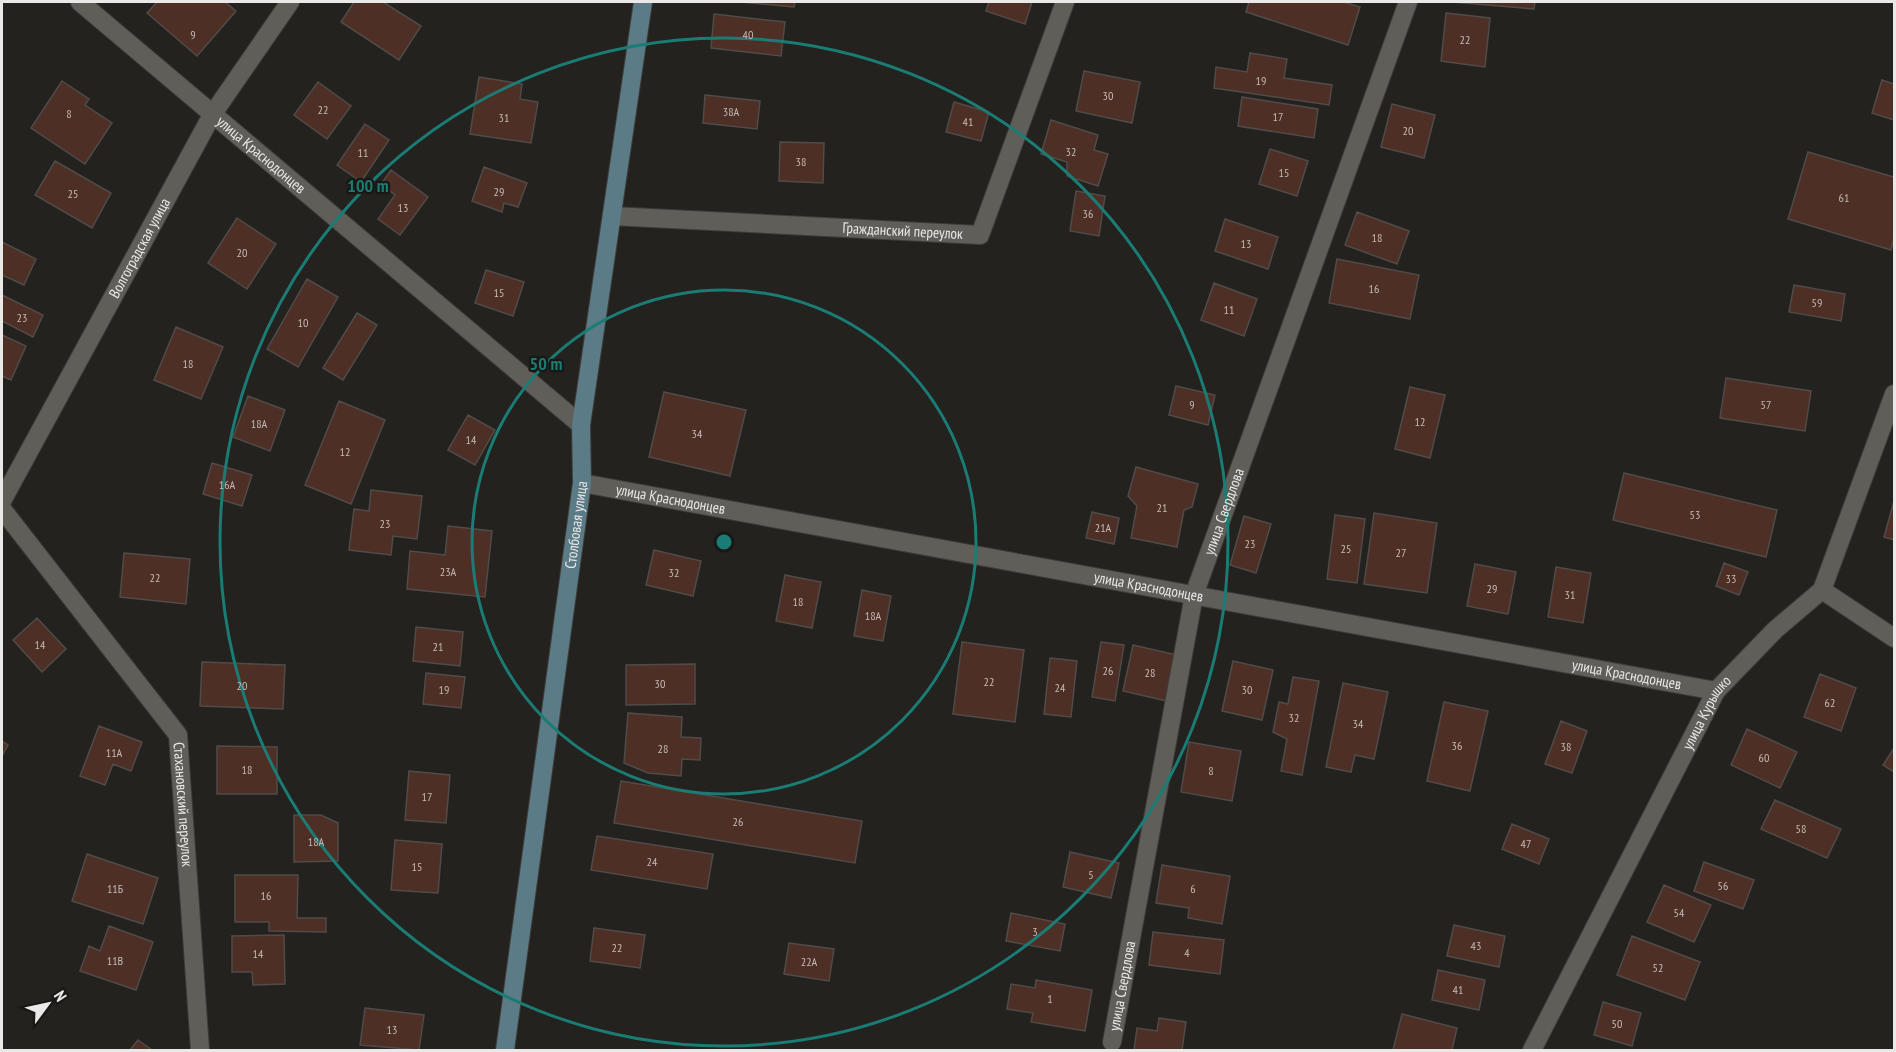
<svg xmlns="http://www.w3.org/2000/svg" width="1896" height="1052" font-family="'PT Sans Narrow',sans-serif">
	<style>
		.building { fill: #4e2f25; stroke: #504b49; stroke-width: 1.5 }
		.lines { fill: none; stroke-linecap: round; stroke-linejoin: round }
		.street-casing { stroke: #3e3c39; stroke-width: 20 }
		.secondary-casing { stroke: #3e3c39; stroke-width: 20 }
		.street { stroke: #605e59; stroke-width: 18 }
		.secondary { stroke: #5b7b86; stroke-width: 18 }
		.ring { fill: none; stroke: #1a7c74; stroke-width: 3 }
		.labels { text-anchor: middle; stroke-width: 4.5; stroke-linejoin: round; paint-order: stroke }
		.number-label { font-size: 12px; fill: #c4bab6 }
		.street-label { font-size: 15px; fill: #ebe9e7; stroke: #1a1815 }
		.centre { fill: #1a7c74; stroke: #1a1815; stroke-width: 3 }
		.ring-label { font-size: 18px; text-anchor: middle; font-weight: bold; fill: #1a7c74; stroke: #1a1815; stroke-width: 4.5; stroke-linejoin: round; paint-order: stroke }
	</style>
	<rect width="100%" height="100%" fill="#23221e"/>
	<path class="building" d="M157,2h68l11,9 -39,45 -50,-43z
		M354,2h29l38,24 -22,34 -58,-38z
		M740,2h55l-1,5z
		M989,2h43l-7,22 -39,-13z
		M1249,2h94l17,5 -12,38 -102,-33z
		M1451,2h84l-1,7z
		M1446,13l44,5 -5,49 -44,-6z
		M714,14l71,8 -4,34 -70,-8z
		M1250,53l37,6 -3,19 48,7 -3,20 -115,-17 2,-21 31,5z
		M1084,71l56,11 -8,41 -56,-12z
		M479,77l43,7 -2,15 18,3 -7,41 -61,-9z
		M1882,80l12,4v36l-22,-7z
		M62,81l27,18 -4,6 27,18 -27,41 -54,-36z
		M318,82l33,24 -24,33 -33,-24z
		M705,95l55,6 -3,28 -54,-6z
		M1242,97l76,12 -4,29 -76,-12z
		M954,102l35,10 -8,29 -35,-9z
		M1392,104l43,11 -11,43 -43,-11z
		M1051,120l47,15 -4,15 14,4 -10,32 -31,-10v-14l-26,-8z
		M365,124l24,16 -28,42 -24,-17z
		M780,142l44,1 -1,40 -44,-2z
		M1270,149l38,12 -11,35 -38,-12z
		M1808,152l86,25v61l-3,12 -103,-31z
		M55,161l56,32 -19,35 -57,-33z
		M484,167l43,16 -9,24 -14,-4 -2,9 -30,-11z
		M391,170l37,27 -28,38 -22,-16 17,-24 -14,-11z
		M1076,191l29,5 -6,40 -29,-5z
		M1357,212l52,19 -12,33 -52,-19z
		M237,218l39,26 -29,45 -39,-26z
		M1225,219l53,18 -10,32 -53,-18z
		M2,242l34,17 -12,26 -22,-10z
		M1337,259l82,16 -9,44 -81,-16z
		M486,270l38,12 -11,34 -38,-13z
		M307,279l31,18 -40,70 -31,-18z
		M1214,283l43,16 -13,37 -43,-16z
		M1794,285l51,9 -4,27 -52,-9z
		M2,295l41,20 -10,22 -31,-16z
		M357,313l20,12 -34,55 -20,-12z
		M176,327l47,20 -22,52 -47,-19z
		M2,335l24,11 -15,34 -9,-4z
		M1726,378l85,13 -6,40 -85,-13z
		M1176,386l39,9 -7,30 -39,-10z
		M1410,387l35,8 -15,63 -35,-9z
		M664,392l82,18 -16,66 -81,-19z
		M248,396l37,14 -15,41 -37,-14z
		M339,401l46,19 -34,84 -46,-19z
		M468,415l27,15 -20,35 -27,-15z
		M212,463l40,12 -10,31 -39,-12z
		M1136,467l62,17 -6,23 -8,3 -7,37 -46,-9 6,-32 -9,-10z
		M1624,473l153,37 -11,47 -153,-37z
		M371,490l51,6 -5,43 -24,-3 -2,19 -42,-5 5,-41 15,2z
		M1894,501v39l-10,-3z
		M1092,512l27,6 -5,26 -28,-6z
		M1374,513l63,10 -10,70 -63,-9z
		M1335,515l30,4 -8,64 -30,-4z
		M1244,516l27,8 -15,49 -26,-8z
		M448,526l44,5 -7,66 -78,-8 3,-38 35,4z
		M654,550l47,11 -8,35 -47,-11z
		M124,553l66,6 -4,45 -66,-7z
		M1724,563l24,9 -9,23 -23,-9z
		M1475,564l41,8 -8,42 -41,-8z
		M1556,567l35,6 -8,50 -35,-6z
		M785,575l36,7 -9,46 -36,-7z
		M862,590l29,6 -8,45 -29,-5z
		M37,618l29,31 -24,23 -29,-32z
		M416,627l47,5 -3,34 -47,-5z
		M962,642l62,8 -9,72 -62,-8z
		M1101,642l23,3 -9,56 -23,-4z
		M1133,645l44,10 -10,46 -44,-10z
		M1050,658l27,3 -6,56 -27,-3z
		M1233,661l40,9 -11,50 -40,-9z
		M202,662l83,3 -2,44 -83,-3z
		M695,664v40l-69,1v-40z
		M426,673l39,4 -4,31 -38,-4z
		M1820,674l36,14 -15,43 -37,-14z
		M1293,677l26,4 -17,94 -21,-4 6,-32 -14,-7 6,-30 9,2z
		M1343,683l45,9 -14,67 -19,-4 -4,17 -25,-5z
		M1444,702l44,9 -18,80 -43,-10z
		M628,713l54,4 -1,20 20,1 -1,22 -18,-1 -1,17 -33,-3 -24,-10z
		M1561,721l26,10 -15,42 -27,-9z
		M99,726l43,16 -11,29 -18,-7 -8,21 -25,-9z
		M1747,729l50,23 -17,36 -49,-23z
		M2,741l6,4 -6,11z
		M1189,742l52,9 -9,50 -51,-9z
		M217,746l60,1v47h-60z
		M1894,748v24l-11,-7z
		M409,771l41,4 -4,48 -41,-3z
		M621,781l241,40 -7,42 -241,-40z
		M1775,800l66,29 -14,29 -66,-29z
		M294,815h27l17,8v38l-44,1z
		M1512,824l37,15 -10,25 -37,-15z
		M597,836l116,18 -6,35 -116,-19z
		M395,840l47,4 -4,49 -47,-3z
		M1070,852l49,11 -8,35 -48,-11z
		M87,854l71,24 -15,46 -71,-23z
		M1704,862l50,18 -11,29 -49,-18z
		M1162,865l68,11 -8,48 -34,-6 1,-10 -33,-5z
		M235,875h63l-1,43h29v14l-57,-1v-9h-34z
		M1664,885l47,20 -17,37 -47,-20z
		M1011,913l54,11 -5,27 -54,-10z
		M1454,925l51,11 -6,31 -52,-11z
		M109,926l44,16 -17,48 -56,-19 9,-25 11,5z
		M594,928l51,7 -5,33 -50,-7z
		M1153,932l71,8 -4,34 -71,-9z
		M284,935l1,49 -32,1 -1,-13h-20v-36z
		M1632,936l68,26 -15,38 -68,-25z
		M789,943l45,6 -5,32 -45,-7z
		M1438,970l47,10 -6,30 -47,-10z
		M1036,980l56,10 -7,41 -54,-9 2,-9 -26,-4 4,-25 24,4z
		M1603,1002l38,11 -9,33 -38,-11z
		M365,1008l59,7 -5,35 -59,-5z
		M1402,1014l55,14 -5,22h-59z
		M1159,1018l27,4 -4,28h-48l3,-22 20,3z
		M138,1040l14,10h-22z"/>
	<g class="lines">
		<g class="street-casing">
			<g id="street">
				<path id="s1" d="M80,2l501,423"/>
				<path id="s2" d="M612,216l368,19 85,-233"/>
				<path id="s3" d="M582,483l1134,208"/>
				<path id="s4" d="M2,501l210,-386 78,-113"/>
				<path id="s5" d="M2,509l176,226 22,315"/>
				<path d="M1822,590l72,48"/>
				<path id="s6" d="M1112,1042l82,-447 214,-593"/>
				<path id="s7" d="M1532,1050l184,-359 59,-61 47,-40 72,-196"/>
			</g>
		</g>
		<g class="secondary-casing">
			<g id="secondary">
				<path id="s8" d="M505,1050l77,-567 -1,-58 62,-423"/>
			</g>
		</g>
		<use href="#street" class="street"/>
		<use href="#secondary" class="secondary"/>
	</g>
	<g class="ring">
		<circle cx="724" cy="542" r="252"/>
		<circle cx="724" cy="542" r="504"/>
	</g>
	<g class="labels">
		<g class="number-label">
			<text x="193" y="39">9</text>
			<text x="748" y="39">40</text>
			<text x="1465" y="44">22</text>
			<text x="1261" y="85">19</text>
			<text x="1108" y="100">30</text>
			<text x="323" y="114">22</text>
			<text x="731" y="116">38А</text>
			<text x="69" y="118">8</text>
			<text x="1278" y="121">17</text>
			<text x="504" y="122">31</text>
			<text x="968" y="126">41</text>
			<text x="1408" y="135">20</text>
			<text x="1071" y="156">32</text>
			<text x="363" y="157">11</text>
			<text x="801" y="166">38</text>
			<text x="1284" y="177">15</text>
			<text x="499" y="196">29</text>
			<text x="73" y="198">25</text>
			<text x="1844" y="202">61</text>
			<text x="403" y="212">13</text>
			<text x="1088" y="218">36</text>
			<text x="1377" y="242">18</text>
			<text x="1246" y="248">13</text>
			<text x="242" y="257">20</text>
			<text x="1374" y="293">16</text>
			<text x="499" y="297">15</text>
			<text x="1817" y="307">59</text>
			<text x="1229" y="314">11</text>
			<text x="22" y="322">23</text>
			<text x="303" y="327">10</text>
			<text x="188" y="368">18</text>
			<text x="1192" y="409">9</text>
			<text x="1766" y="409">57</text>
			<text x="1420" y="426">12</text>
			<text x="259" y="428">18А</text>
			<text x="697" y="438">34</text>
			<text x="471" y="444">14</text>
			<text x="345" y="456">12</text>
			<text x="227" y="489">16А</text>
			<text x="1162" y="512">21</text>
			<text x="1695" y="519">53</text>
			<text x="385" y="528">23</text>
			<text x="1103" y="532">21А</text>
			<text x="1250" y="548">23</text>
			<text x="1346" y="553">25</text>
			<text x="1401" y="557">27</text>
			<text x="448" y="576">23А</text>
			<text x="674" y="577">32</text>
			<text x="155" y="582">22</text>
			<text x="1731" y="583">33</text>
			<text x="1492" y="593">29</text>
			<text x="1570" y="599">31</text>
			<text x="798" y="606">18</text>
			<text x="873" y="620">18А</text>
			<text x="40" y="649">14</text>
			<text x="438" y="651">21</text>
			<text x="1108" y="675">26</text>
			<text x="1150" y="677">28</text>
			<text x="989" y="686">22</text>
			<text x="660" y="688">30</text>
			<text x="242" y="690">20</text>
			<text x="1060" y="692">24</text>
			<text x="444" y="694">19</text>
			<text x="1247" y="694">30</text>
			<text x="1830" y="707">62</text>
			<text x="1294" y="722">32</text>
			<text x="1358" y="728">34</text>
			<text x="1457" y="750">36</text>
			<text x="1566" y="751">38</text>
			<text x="663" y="753">28</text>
			<text x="114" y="757">11А</text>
			<text x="1764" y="762">60</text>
			<text x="247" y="774">18</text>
			<text x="1211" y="775">8</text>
			<text x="427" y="801">17</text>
			<text x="738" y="826">26</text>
			<text x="1801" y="833">58</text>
			<text x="316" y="846">18А</text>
			<text x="1526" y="848">47</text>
			<text x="652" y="866">24</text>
			<text x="417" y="871">15</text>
			<text x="1091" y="879">5</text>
			<text x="1723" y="890">56</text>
			<text x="115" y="893">11Б</text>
			<text x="1193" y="893">6</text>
			<text x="266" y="900">16</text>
			<text x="1679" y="917">54</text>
			<text x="1035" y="936">3</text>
			<text x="1476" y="950">43</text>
			<text x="617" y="952">22</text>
			<text x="1187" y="957">4</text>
			<text x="258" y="958">14</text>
			<text x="115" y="965">11В</text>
			<text x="809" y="966">22А</text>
			<text x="1658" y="972">52</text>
			<text x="1458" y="994">41</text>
			<text x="1050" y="1003">1</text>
			<text x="1617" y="1028">50</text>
			<text x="392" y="1034">13</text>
		</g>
		<g class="street-label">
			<text dy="5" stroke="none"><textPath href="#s1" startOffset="237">улица Краснодонцев</textPath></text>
			<text dy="5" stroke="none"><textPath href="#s2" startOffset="291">Гражданский переулок</textPath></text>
			<text dy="5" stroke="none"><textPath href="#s4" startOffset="288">Волгоградская улица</textPath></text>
			<text dy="5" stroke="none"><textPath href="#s3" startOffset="90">улица Краснодонцев</textPath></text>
			<text dy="5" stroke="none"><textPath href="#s6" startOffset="543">улица Свердлова</textPath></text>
			<text dy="5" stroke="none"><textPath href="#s8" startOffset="530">Столбовая улица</textPath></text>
			<text dy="5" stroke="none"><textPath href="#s3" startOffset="576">улица Краснодонцев</textPath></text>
			<text dy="5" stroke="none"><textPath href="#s3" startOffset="1062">улица Краснодонцев</textPath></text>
			<text dy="5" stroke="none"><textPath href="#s7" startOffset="380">улица Курышко</textPath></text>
			<text dy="5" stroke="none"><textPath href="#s5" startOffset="356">Стахановский переулок</textPath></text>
			<text dy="5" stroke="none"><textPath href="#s6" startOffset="57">улица Свердлова</textPath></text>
		</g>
	</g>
	<circle cx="724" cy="542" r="9" class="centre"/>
	<g class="ring-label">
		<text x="368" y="192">100 m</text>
		<text x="546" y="370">50 m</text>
	</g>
	<rect width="1896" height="1052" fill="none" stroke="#ebe9e7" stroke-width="6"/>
	<g transform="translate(48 1004) rotate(57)" stroke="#1a1815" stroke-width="4.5" paint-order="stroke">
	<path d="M0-4.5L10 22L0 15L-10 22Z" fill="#ebe9e7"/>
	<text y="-9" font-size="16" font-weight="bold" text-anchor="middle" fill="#ebe9e7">N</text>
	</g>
</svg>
